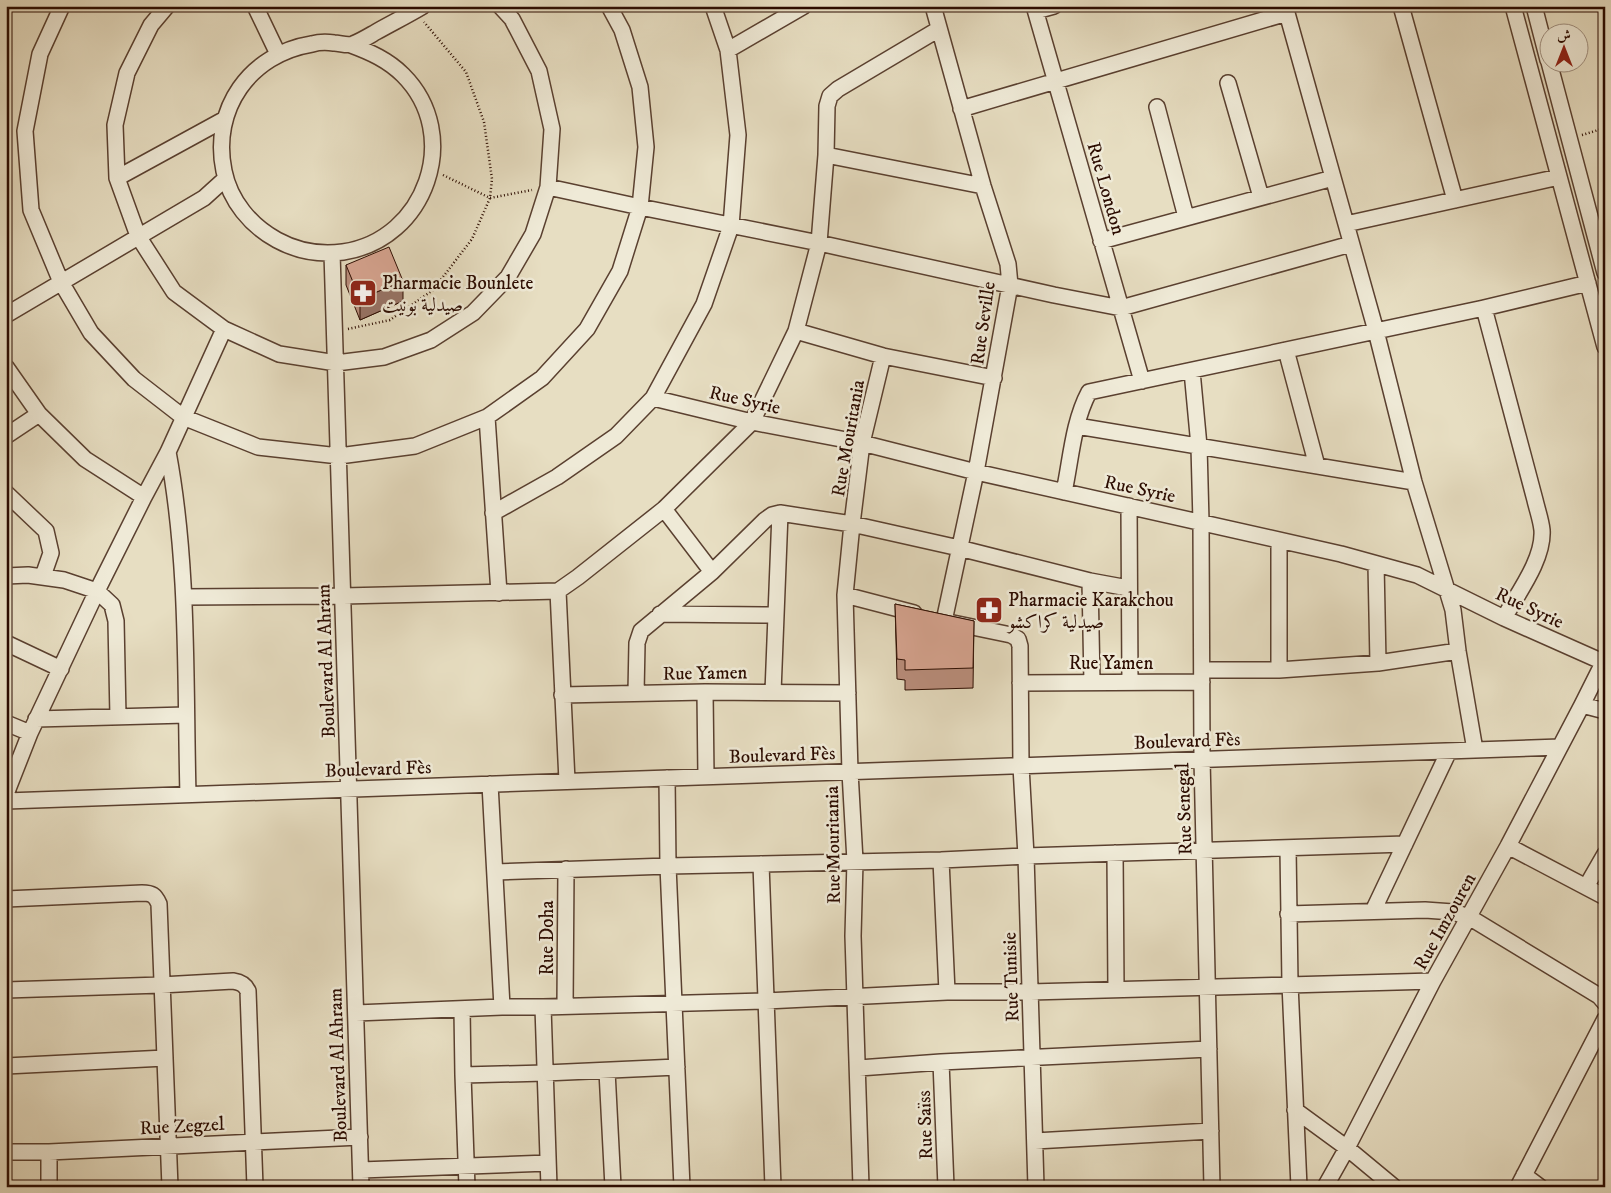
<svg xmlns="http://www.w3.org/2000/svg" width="1611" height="1193" font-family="'IM FELL DW Pica',Amiri,serif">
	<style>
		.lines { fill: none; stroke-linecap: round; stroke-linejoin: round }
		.minor-casing { stroke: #5a4030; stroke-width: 18 }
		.path { stroke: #2b0b00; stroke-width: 2.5; stroke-dasharray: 1 2.5; stroke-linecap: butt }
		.minor { stroke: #efead7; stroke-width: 15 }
		.wall { fill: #bb8f7e; stroke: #2b0b00 }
		.shaded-wall { fill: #987467; stroke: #2b0b00 }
		.building { fill: #d9a693; stroke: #2b0b00 }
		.labels { text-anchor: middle; stroke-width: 5; stroke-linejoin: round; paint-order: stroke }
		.street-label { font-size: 19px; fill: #2b0b00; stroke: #efead7 }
		.poi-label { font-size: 19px; fill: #2b0b00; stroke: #efead7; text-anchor: start }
	</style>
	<rect width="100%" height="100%" fill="#e7dec2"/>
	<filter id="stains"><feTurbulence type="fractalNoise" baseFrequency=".004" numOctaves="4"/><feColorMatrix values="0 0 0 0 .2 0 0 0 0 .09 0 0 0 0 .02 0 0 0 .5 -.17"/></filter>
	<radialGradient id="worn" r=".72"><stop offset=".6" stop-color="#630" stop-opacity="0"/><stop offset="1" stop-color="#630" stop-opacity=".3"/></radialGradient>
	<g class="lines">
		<g class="minor-casing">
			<path id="minor" d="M62,6l-22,48 -15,77 6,79 30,72 30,51 43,46 49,38 75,30 81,9 76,-10 72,-29 55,-39 45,-49 33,-58 20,-64 6,-60 -6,-60 -18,-57 -13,-24
				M167,6l-16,19 -24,48 -12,52 2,53 21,58 36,56 50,37 55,25 57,9 48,-6 47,-17 42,-27 35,-36 25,-43 15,-47 4,-58 -13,-58 -27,-52 -12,-13
				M255,6l23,48
				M933,6l50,180 25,78 2,21 -34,187 -32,149
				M1034,6l108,375
				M1285,6l91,325 38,151 39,128 5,41 17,99
				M1401,6l54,194
				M1513,6l92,341
				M1534,6l14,54
				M1036,11l18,-5
				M351,45c19,7 37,15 52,30 60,60 23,165 -60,177 -23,3 -46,-1 -66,-12 -26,-14 -47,-39 -53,-69 -13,-62 26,-117 88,-127 7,-2 15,-2 22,-1 6,0 13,3 19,1 8,-3 16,-8 23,-12 16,-9 32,-17 47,-26
				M728,50l76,-44
				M1549,62l56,211
				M1228,83l33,114
				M1157,107l29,110
				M961,109l326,-96
				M826,155l157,31
				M117,178l108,-59
				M548,187l92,20 179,36 235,52 67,13 230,-64
				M1346,224l213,-47
				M1101,241l232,-63
				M332,253l29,934
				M1484,308l51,192c2,9 6,20 7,30 2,29 -24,63 -38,88
				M6,315l198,-117 21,-19
				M796,331l87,25 111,22
				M1286,350l31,116
				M6,367l33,47 46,45 59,38
				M1192,371l7,75 2,76 1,237 10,428
				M653,398l99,24 110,21 114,29 365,82 76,21 87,43 99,44 2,2
				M487,417l12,176
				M1077,426l337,56
				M6,436l33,-22
				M168,452c21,112 17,229 20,343
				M1064,492c7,-33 9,-70 25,-100l395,-84 104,-25
				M6,493l40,38 5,22 -8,23
				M1129,506l1,176
				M664,509l48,63
				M493,513l64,-36 59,-41 37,-38 51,-94 27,-78 7,-91 -10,-85 -15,-44
				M1376,564l2,99
				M6,576l22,-1 36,5 33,11 15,14 4,16 2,96
				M1090,581l2,101
				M558,591l9,190
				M845,595l69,18
				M184,597l159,-1 215,-5 20,-14 86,-68 88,-87 44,-91 23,-88 7,-88 1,-49 3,-10 8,-7 101,-60
				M660,614l115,1
				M953,623l58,12 7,4 2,7 1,120 5,90 10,331
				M6,643l55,26
				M1202,670h77l99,-7 80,-12
				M1279,670v-130
				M1020,683l182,-1
				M705,692l1,85
				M773,692l7,-179
				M636,693l1,-50 4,-12 71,-59 53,-52 7,-5 8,-2 72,11 107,24 131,33 38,7
				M562,695l143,-3 143,1
				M1582,705l23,6
				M36,719l150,-4
				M6,723l24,10
				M667,778l1,88 14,321
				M490,784l12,223
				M6,794l24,-61 67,-142 47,-94 24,-45 56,-123
				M6,801l1554,-54
				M1508,846l97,51
				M1288,848l2,136 9,203
				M1115,853l1,137
				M941,860l6,132
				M761,864l12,323
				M495,872l173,-6 273,-6 85,-4 379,-12
				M1586,887l19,-33
				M6,899l136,-6c10,0 13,2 17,11l11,283
				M1373,911l76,-160
				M1288,914l137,-4 28,2 16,5 130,79 6,7
				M6,990l155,-5 72,-4c7,1 12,3 15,10l7,196
				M565,1006l1,-137
				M543,1007l6,180
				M462,1009l1,66 4,112
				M356,1013l146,-6h41l223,-6 181,-9h83l403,-11
				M941,1062l5,125
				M6,1066l159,-8
				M859,1068l82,-6 268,-13
				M607,1071l6,116
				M463,1075l82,-2 132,-6
				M1295,1110l52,38 47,39
				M1035,1141l176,-10
				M6,1152h43l311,-15
				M49,1152v35
				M361,1170l187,-7
				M1524,1175l16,12
				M861,1187l-8,-251 2,-75 -5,-89 -5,-177 7,-71 10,-81 21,-87
				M1325,1187l22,-39 86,-167 75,-135 74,-141 23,-46
				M1518,1187l87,-168"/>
		</g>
		<path class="path" d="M1582,135l23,-7
			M443,175l47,23 42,-8
			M348,329l42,-9 43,-30 39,-51 18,-41 2,-19 -8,-57 -18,-50 -42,-50"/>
		<use href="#minor" class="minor"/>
	</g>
	<path class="wall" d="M346,265l57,36 -43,19 -14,-35z
		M895,604l79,17 -1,67 -68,2v-10l-8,-1z"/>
	<path class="shaded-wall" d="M403,281v20l-43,19v-21z"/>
	<path class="building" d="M389,247l14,34 -43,18 -14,-34z
		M895,604l79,17 -1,47 -68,2v-10l-8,-1z"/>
	<defs>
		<g id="pharmacy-square" transform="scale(1.4375)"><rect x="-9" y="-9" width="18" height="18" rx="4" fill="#8f2418" stroke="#efead7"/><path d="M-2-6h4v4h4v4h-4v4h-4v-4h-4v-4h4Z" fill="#fff"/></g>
	</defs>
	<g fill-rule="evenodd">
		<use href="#pharmacy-square" x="363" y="293"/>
		<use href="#pharmacy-square" x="989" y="610"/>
	</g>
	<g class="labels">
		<g class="street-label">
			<text transform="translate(1107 188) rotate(74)" y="7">Rue London</text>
			<text transform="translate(982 323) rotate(-82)" y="7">Rue Seville</text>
			<text transform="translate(745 399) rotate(13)" y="7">Rue Syrie</text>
			<text transform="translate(847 438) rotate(-80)" y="7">Rue Mouritania</text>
			<text transform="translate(1140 488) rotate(12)" y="7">Rue Syrie</text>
			<text transform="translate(1530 607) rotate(25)" y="7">Rue Syrie</text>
			<text transform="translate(325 661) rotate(-92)" y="7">Boulevard Al Ahram</text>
			<text x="1111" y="669">Rue Yamen</text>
			<text transform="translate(705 672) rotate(-1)" y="7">Rue Yamen</text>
			<text transform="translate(1187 740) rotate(-2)" y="7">Boulevard Fès</text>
			<text transform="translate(782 754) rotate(-2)" y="7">Boulevard Fès</text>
			<text transform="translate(378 768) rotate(-2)" y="7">Boulevard Fès</text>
			<text transform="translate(1183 809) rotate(-92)" y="7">Rue Senegal</text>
			<text transform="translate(832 845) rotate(-91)" y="7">Rue Mouritania</text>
			<text transform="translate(1444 921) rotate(-61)" y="7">Rue Imzouren</text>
			<text transform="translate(546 938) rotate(-90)" y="7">Rue Doha</text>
			<text transform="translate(1010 977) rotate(-92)" y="7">Rue Tunisie</text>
			<text transform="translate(337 1065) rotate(-92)" y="7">Boulevard Al Ahram</text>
			<text transform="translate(182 1125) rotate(-3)" y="7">Rue Zegzel</text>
			<text transform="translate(924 1125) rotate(-92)" y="7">Rue Saïss</text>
		</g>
		<g class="poi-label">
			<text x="382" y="289">Pharmacie Bounlete<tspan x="382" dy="22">صيدلية بونيت</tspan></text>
			<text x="1008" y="606">Pharmacie Karakchou<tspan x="1008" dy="22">صيدلية كراكشو</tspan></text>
		</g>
	</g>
	<rect width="1611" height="1193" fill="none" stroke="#e7dec2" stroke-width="25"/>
	<rect x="8" y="8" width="1596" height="1178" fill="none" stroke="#2b0b00" stroke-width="2.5"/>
	<rect x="12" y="12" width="1586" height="1168" fill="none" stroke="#2b0b00"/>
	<g transform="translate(1564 48)"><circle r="24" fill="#efead7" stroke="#a19181"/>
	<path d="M0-4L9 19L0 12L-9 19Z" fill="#8f2418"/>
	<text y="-8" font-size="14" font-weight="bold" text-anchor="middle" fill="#2b0b00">ش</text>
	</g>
	<rect width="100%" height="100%" filter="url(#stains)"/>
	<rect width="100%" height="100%" fill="url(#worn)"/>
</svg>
